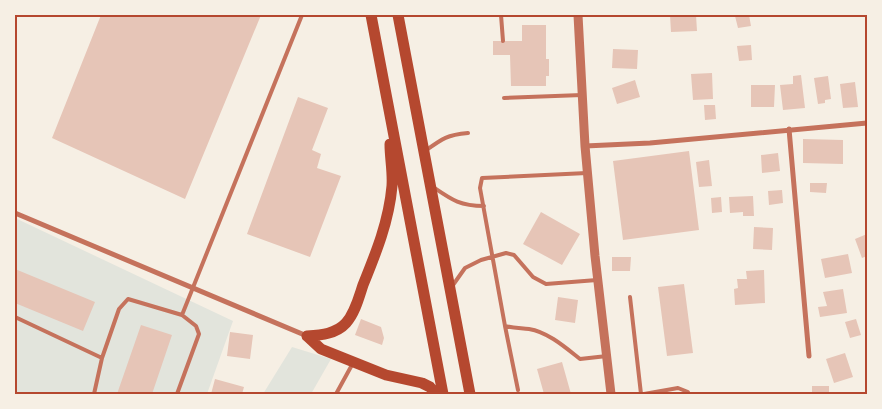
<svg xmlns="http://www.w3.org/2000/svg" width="882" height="409" font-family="'Titillium Web',sans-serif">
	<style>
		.green { fill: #e2e4dc }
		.building { fill: #e6c5b7 }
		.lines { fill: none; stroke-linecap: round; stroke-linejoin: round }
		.service { stroke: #c5725c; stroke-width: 4 }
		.minor { stroke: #c5725c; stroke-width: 5 }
		.tertiary { stroke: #c5725c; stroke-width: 9 }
		.trunk { stroke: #b5482f; stroke-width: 11 }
		.neatline { fill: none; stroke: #b5482f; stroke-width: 2 }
	</style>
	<rect width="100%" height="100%" fill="#f6efe4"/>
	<path class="green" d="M15,218l218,103 -26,73h-192z
		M292,347l39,12 -20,35h-48z"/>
	<path class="building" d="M101,15h160l-76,184 -133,-61z
		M670,15h26l1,16 -26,1z
		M741,15h8l2,11 -13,2 -3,-12z
		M522,25h24v34h3v17h-3v10h-35l-1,-31h-17v-14h29z
		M751,45l1,15 -13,1 -2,-15z
		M613,49l25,1 -1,19 -25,-1z
		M712,73l1,26 -20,1 -2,-26z
		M801,75l4,33 -22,2 -3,-25 13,-1v-8z
		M828,76l3,23 -6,1v3l-7,1 -4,-26z
		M635,80l5,17 -23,7 -5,-16z
		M855,82l3,25 -15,1 -3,-24z
		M751,85h24l-1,22h-23z
		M298,97l30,11 -16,42 9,4 -4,14 24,8 -31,81 -63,-23z
		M704,105h11l1,14 -11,1z
		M803,139l40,1v24l-40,-1z
		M689,151l10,79 -76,10 -10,-79z
		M778,153l2,18 -18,2 -1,-18z
		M709,160l3,26 -13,1 -3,-25z
		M810,183h17l-1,10 -16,-1z
		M782,190l1,13 -14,2 -1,-14z
		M753,196l1,20h-11v-4l-13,1 -1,-16z
		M721,197l1,15 -10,1 -1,-15z
		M541,212l39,22 -18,31 -39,-21z
		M754,227l19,1 -1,22 -19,-1z
		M867,234v22l-5,2 -7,-19z
		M848,254l4,19 -27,5 -4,-19z
		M612,257h19l-1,14h-18z
		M15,269l80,33 -12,29 -68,-28z
		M764,270l1,33 -30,2 -1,-16 4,-1 -1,-9h10l-1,-8z
		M684,284l9,69 -26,3 -9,-69z
		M843,289l4,24 -27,4 -2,-10 9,-1 -4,-14z
		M558,297l20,3 -3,23 -20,-3z
		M361,319l20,8 3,11 -2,7 -27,-10z
		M856,319l5,16 -11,3 -5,-16z
		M141,325l31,10 -20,59h-35z
		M230,332l23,3 -3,24 -23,-3z
		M845,353l8,24 -19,6 -8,-24z
		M562,362l9,32h-27l-7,-25z
		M215,379l29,8 -2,7h-31z
		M812,386h17v8h-17z"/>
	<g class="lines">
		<path class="service" d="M501,15l2,26
			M504,98l78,-3
			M425,151c18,-13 22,-16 43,-18
			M587,173l-105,5 -2,10 25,138c8,2 16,2 24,3 19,3 37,19 51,30l27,-3
			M433,187c19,13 27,19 51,19
			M453,285l12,-17 16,-8 25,-7 8,2 19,22 13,7 51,-4
			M630,297l11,97
			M15,317l87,41 -8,36
			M505,326l13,64
			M102,358l17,-49 9,-10 54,16
			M177,394l22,-60 -3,-8 -14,-11 120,-300
			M336,394l17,-31
			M644,394l34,-6 10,4v2"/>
		<path class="minor" d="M789,129l20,227
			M585,146l65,-3 217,-20
			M15,213l292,123"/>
		<path class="tertiary" d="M578,15l7,131 10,110 16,138"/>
		<path class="trunk" d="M371,15l72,379
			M398,15l72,379
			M307,336c14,-1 29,-2 39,-13 9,-10 13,-26 17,-38 13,-32 26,-64 29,-99 1,-14 -2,-28 -2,-42
			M307,336l14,13 65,26 36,8 8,4 6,7"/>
	</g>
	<rect width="882" height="409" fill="none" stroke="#f6efe4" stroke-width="32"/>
	<rect x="16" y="16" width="850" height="377" class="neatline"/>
</svg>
